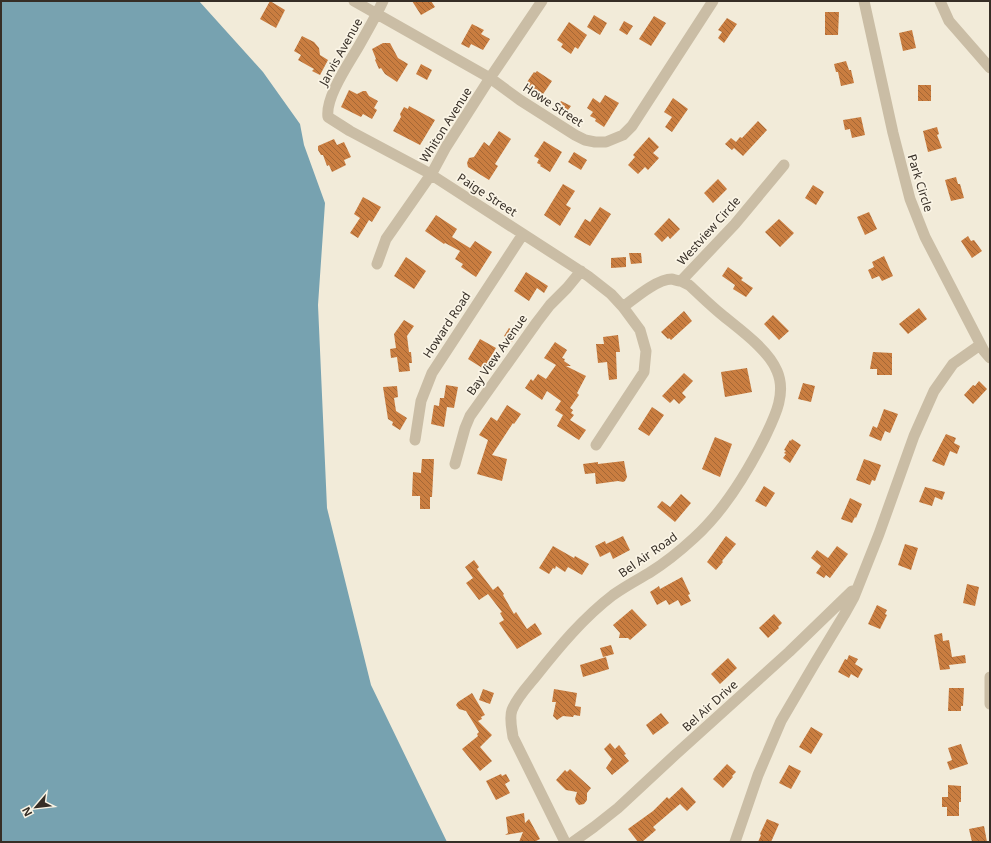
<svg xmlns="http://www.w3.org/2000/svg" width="991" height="843" font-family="'Noto Sans',sans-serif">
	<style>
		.water { fill: #77a2b0 }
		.building { fill: url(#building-back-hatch) }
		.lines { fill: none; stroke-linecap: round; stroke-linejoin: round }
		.street { stroke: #cabda5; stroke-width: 11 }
		.labels { text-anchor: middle; stroke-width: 3.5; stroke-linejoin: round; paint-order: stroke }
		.street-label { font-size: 12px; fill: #362e26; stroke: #faf4e5 }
	</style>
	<defs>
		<pattern id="building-back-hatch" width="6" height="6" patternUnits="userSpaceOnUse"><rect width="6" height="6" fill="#c97d40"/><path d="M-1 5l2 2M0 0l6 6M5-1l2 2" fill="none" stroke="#a46735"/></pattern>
	</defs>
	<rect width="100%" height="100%" fill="#f2ebd9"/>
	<path class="water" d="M1,1h198l64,71 37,52 4,21 21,58 -7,102 9,203 44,177 76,157h-446z"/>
	<path class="building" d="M270,1l15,9 -9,18 -16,-9z
		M412,1h19l4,6 -14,8z
		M825,12h14l-1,23h-13z
		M594,15l13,8 -7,12 -13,-8z
		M654,16l12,7 -15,23 -12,-7z
		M727,18l10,6 -13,19 -6,-5 4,-6 -4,-2z
		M624,21l9,5 -6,9 -8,-5z
		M569,22l18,13 -9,14 -3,-2 -4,7 -10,-7 2,-3 -6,-4z
		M472,24l12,6 -3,4 9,5 -7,11 -12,-6 -2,4 -8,-4z
		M912,30l4,18 -13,3 -4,-18z
		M302,36l12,6 5,6 1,7 8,5 -8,15 -8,-4 2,-2 -16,-9 3,-5 -7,-4z
		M383,43h7l8,15 10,6 -11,18 -12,-8 -4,-6 -2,1 -4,-9 1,-1 -4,-10z
		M846,61l3,9h2l3,13 -13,3 -3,-14h-2l-2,-8z
		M421,64l11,6 -5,10 -11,-6z
		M537,71l15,10 -11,16 -14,-10 2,-4 -2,-1 7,-10 1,1z
		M918,85h13v16h-13z
		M349,90l8,4 6,-3h3l3,5 9,5 -4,7 3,2 -5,9 -9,-5 -2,3 -20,-10z
		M605,95l14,8 -15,24 -9,-6 1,-2 -6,-3 3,-4 -6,-4 6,-10 7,5z
		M673,98l15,11 -16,23 -7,-5 7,-10 -8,-5z
		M561,101l10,5 -6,8 -9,-5z
		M409,106l26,14 -15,25 -27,-14 8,-14 -1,-3 4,-7 4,2z
		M861,117l4,18 -13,3 -2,-9 -5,1 -2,-10z
		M758,121l9,9 -24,26 -9,-8 -2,2 -7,-6 6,-6 5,4 4,-5 2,1z
		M937,127l2,7 -2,1 5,13 -14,4 -5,-21z
		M499,131l12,8 -16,25 3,2 -9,14 -21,-13 -1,-4 2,-5 5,-1 10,-15 5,4z
		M649,137l10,10 -6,6 6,5 -11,12 -3,-3 -7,7 -10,-9 7,-8 -2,-2z
		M334,139l3,6 7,-3 7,15 -7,3 2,5 -14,7 -3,-7 -2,1 -4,-11h-2l-3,-5v-4z
		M544,141l18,11 -12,20 -10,-6 1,-1 -4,-2 2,-4 -5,-3z
		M574,152l13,8 -6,10 -13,-8z
		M956,177l2,7h2l4,14 -13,3 -6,-21z
		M718,179l9,10 -14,14 -9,-10z
		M563,184l12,7 -9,14 5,3 -11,18 -16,-11z
		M813,185l11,7 -8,13 -11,-7z
		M363,197l18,10 -9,15 -3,-2 -11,18 -8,-5 10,-15 -6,-4z
		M600,207l11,7 -21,32 -16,-9 11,-18 5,3z
		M869,212l8,17 -12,6 -8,-18z
		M436,215l21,14 -5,8 18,11 5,-7 17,11 -16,25 -15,-10 2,-3 -8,-5 5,-8 -15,-8 -1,1 -19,-13z
		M669,218l11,11 -10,10 -2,-3 -6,6 -8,-8z
		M779,219l15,14 -14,14 -15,-15z
		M968,236l3,5 3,-1 8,11 -10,7 -11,-17z
		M629,253h12l1,10 -11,1z
		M884,256l9,20 -11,5 -3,-5 -7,3 -4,-9 6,-3 -2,-5z
		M406,257l20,14 -12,18 -20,-13z
		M626,257v10l-15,1v-10z
		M728,267l15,11 -2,2 12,8 -7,9 -13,-8 2,-4 -13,-9z
		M526,272l22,14 -4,7 -7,-5 -8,13 -15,-10z
		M919,308l8,11 -19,15 -9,-10z
		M684,311l8,10 -21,19 -2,-2 -1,1 -7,-7z
		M773,315l16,16 -10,9 -15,-16z
		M404,320l10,6 -7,10 2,16h2l1,11h-3l1,8 -11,1 -2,-15 -6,1 -1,-9 6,-1 -2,-14z
		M509,328l8,5 -5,9 -8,-6z
		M618,335l2,17h-4l1,27 -8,1 -2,-18 -9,1 -2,-19h8l-1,-7z
		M480,339l16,9 -12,21 -16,-10z
		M555,342l12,8 -5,8 3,1 -1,2 7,5h-5l20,10 -9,17 2,2 -9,13 3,2 -2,3 3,2 -4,5 16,10 -7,10 -22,-14 6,-11 -8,-5 6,-9 -14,-10 -5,9 -17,-12 6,-9 2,2 5,-7 8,5 10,-14 -12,-7z
		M873,352l19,1v22h-15v-6h-7z
		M747,368l5,24 -27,5 -4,-25z
		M684,373l9,8 -11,12 4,4 -7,7 -5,-5 -4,4 -8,-7z
		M979,381l8,8 -14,15 -9,-9 9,-10 2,1z
		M803,383l12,3 -4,16 -13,-3z
		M446,385l12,2 -4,21 -7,-1 -3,20 -13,-3 3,-19 5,1 1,-8h4z
		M397,386l1,11 -4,1 2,13 11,7 -7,12 -8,-5 1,-3 -5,-3 -5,-32z
		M507,405l14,9 -7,10 -1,-1 -21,32 15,4 -5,22 -25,-7 11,-34 -9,-5 12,-18 6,4z
		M652,407l12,8 -15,21 -11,-7z
		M884,409l14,5 -8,19 -5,-2 -4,10 -12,-5 4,-10 4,2z
		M946,434l10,4 -2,5 6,3 -3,8 -7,-3 -6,15 -12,-5z
		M715,437l17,7 -12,33 -18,-8z
		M792,439l9,6 -11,18 -7,-5 3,-4 -2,-1 2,-2 -2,-1 6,-10 1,1z
		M422,459h12l-2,38h-2v12h-10v-13h-8l1,-24 8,1z
		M864,459l17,6 -6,16 -3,-1 -2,5 -14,-5z
		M624,461l3,16 -2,4 -2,1 -5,-1 -22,3 -1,-11 -10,1 -2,-10 15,-2v2z
		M764,486l11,7 -9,14 -11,-6z
		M925,487l20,5 -3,8 -7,-3 -3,9 -13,-4z
		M681,494l10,9 -16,19 -18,-15 5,-6 8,6z
		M850,498l12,6 -6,14 -1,-1 -3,6 -11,-4z
		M623,536l7,14 -17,9 -3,-7 -10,5 -5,-11 10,-5 1,3z
		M726,536l10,8 -14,17 1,1 -7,8 -9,-8z
		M905,544l13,4 -7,22 -13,-5z
		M553,546l21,12 1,-2 14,8 -7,11 -14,-8 -3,5 -9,-6 -1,3 -2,-1 -4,6 -10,-6z
		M837,546l11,8 -18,24 -4,-3 -2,3 -8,-5 5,-7 -10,-8 6,-8 11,8z
		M474,560l5,7 -2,2 16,21 5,-4 6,8 -1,1 11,19 2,-2 11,17 8,-6 7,11 -25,15 -18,-26 5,-3 -4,-7 2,-1 -14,-18 -9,6 -13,-17 7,-5 -8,-11z
		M682,577l8,17 -2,1 3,6 -10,5 -3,-6 -9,5 -3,-5 -9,5 -7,-13 9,-6 1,3z
		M967,584l12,3 -4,19 -12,-3z
		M877,605l10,5 -2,4 2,1 -7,14 -12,-5z
		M632,609l15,16 -17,15 -2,-2h-9l1,-5 -7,-8z
		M774,614l8,9 -4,4 1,1 -11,10 -9,-10z
		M942,633l1,8 6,-1 3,17 13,-2 1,8 -17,2 1,4 -10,1 -6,-35z
		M611,645l3,9 -11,3 -3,-9z
		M849,655l9,4 -3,5 8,5 -5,9 -7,-4 -2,4 -11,-6 7,-13 2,1z
		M606,657l3,12 -26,8 -3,-12z
		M728,658l9,10 -17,16 -9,-10z
		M949,688h15l-1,18h-2v5h-13z
		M483,689l11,4 -4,11 -11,-4z
		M554,689l23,4 -2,13 6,1 -1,9 -6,-1 -1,2 -10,-1 -6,4 -4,-4 3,-14h-4z
		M472,693l13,22 -4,2 1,2 -4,2 14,14 -12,12 12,14 -12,10 -18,-22 16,-13 -1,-2 2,-2 -13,-21 -7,-2 -3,-4 2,-3z
		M661,713l8,10 -16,12 -7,-10z
		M811,727l12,7 -12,20 -12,-7z
		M610,743l5,6 4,-4 7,9 -2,1 5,6 -17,14 -6,-7 6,-9 -8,-10z
		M961,744l7,20 -18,6 -3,-8 5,-2 -4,-12z
		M727,764l9,8 -4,4 1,1 -10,11 -10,-9z
		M789,765l12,6 -10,18 -12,-6z
		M570,769l21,19 -4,5v7l-3,4 -5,1 -3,-3 -1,-3 2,-7 -11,-2 -10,-10 9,-10 2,2z
		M501,774l1,2 4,-2 4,7 -5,3 5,9 -14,7 -10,-19z
		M948,785l13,1v16h-2v14h-12v-9h-5v-10h6z
		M682,787l14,15 -9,9 -7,-7 -27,23 3,3 -14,12h-4l-10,-13 25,-18 14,-14 2,2z
		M524,813l1,10 4,-4 11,20 -6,3h-15l4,-10 -18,3 3,-2 -2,-16z
		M767,819l12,5 -8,18h-13l3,-7 -1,-1z
		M984,826l3,16h-15l-3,-13z"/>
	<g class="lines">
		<path class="street" d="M354,1l136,77 30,22 55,35 10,5 10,2h11l17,-7 9,-9 81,-125
			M383,1c-7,15 -15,29 -23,43 -10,18 -35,53 -32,73l22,14 77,41 161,104 23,18 12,13 17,23 6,21 -2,21 -48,73
			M864,1l29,132 17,66 15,38 59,114 6,7
			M940,1l9,20 41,47
			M377,264l9,-25 46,-66 14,-26 44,-69 52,-77
			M623,307c12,-9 34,-28 49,-28 3,1 6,2 9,2l54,-57 49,-59
			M415,440l6,-39 11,-28 91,-139
			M455,464l10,-36 5,-12 67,-94 13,-17 17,-17 14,-17
			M990,677v27
			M565,842l-52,-105c-1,-8 -4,-19 -1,-27 5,-13 16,-24 24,-34 23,-29 47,-58 77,-81 11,-8 24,-15 36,-22 16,-10 31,-22 45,-35 30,-27 53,-65 71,-101 9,-19 22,-43 12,-66 -9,-22 -38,-42 -56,-57 -11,-9 -21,-19 -32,-29l-8,-4
			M573,842l21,-15 24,-19 57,-53 114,-103 63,-61
			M735,842l23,-67 23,-54 34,-58 29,-48 10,-18 25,-63 35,-98 20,-45 19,-27 27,-19"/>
	</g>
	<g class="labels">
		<g class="street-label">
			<text transform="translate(341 52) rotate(-61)" y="4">Jarvis Avenue</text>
			<text transform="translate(553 105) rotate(33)" y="4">Howe Street</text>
			<text transform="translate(446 125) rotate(-58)" y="4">Whiton Avenue</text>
			<text transform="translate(920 183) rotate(73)" y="4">Park Circle</text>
			<text transform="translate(487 195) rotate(33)" y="4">Paige Street</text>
			<text transform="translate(709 231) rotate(-48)" y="4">Westview Circle</text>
			<text transform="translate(447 325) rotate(-57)" y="4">Howard Road</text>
			<text transform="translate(497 355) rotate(-55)" y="4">Bay View Avenue</text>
			<text transform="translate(648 555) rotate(-35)" y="4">Bel Air Road</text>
			<text transform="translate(710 706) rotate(-42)" y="4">Bel Air Drive</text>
		</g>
	</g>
	<rect width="991" height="843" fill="none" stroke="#362e26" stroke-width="4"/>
	<g transform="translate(36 807) rotate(242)" stroke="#faf4e5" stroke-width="3" paint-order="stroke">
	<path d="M0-3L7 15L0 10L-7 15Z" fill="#362e26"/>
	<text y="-6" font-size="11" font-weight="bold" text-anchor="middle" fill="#362e26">N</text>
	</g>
</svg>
